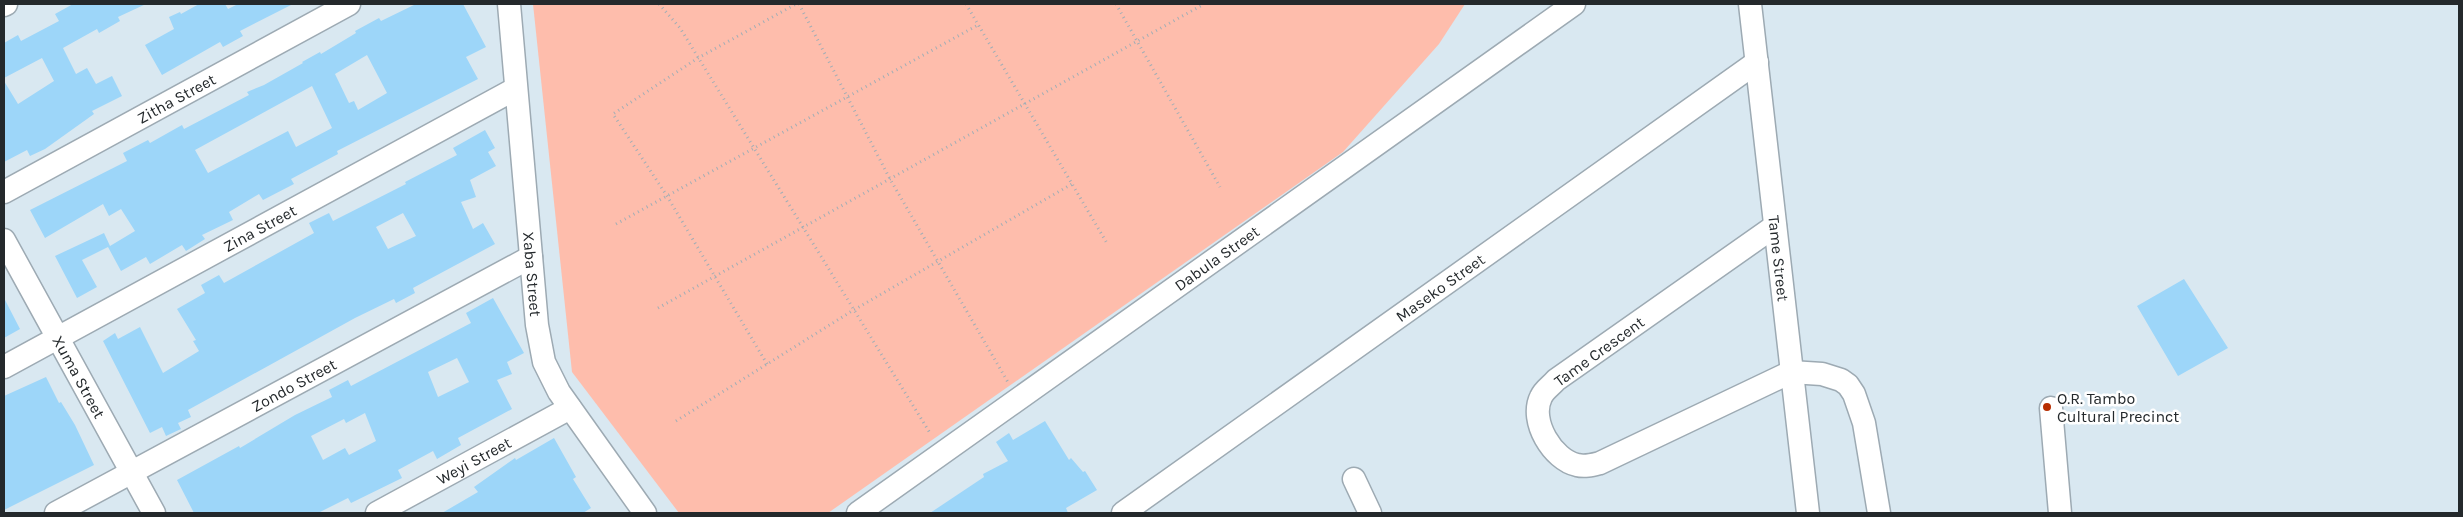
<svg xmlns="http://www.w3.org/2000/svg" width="2463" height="517" font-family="Karla,sans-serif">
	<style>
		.green { fill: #febdac }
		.building { fill: #9dd6f9; fill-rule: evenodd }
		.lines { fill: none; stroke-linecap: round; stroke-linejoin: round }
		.minor-casing { stroke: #9daab3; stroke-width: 25 }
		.path { stroke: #a2aeb5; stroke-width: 3; stroke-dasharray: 1 4; stroke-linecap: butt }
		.minor { stroke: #fff; stroke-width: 22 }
		.poi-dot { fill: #b72d00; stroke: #fff; stroke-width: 2 }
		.labels { text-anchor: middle; stroke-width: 5; stroke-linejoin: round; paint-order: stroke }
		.street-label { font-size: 16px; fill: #24292c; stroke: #fff }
		.poi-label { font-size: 16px; fill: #24292c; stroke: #fff; text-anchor: start }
	</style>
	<rect width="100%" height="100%" fill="#d9e8f1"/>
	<path class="green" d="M533,4h932l-26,40 -96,108 -515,361h-149l-107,-141z"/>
	<path class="building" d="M73,4h73l-28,13 2,4 -21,12 -2,-4 -34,19 13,26 11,-6 9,16 16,-8 10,20 -30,15 2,3 -49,35 -15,7 -3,-6 -23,12v-81l14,23 36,-23 -12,-23 -38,20v-35l14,-8 3,6 38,-20 -4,-7z
		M199,4h26l3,5 10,-5h55l-53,27 3,5 -20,11 -3,-5 -58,33 -17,-30 29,-16 -5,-12 11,-5 1,2z
		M416,4h47l23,43 -20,10 12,22 -141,72 1,3 -47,25 3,5 -31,16 -4,-6 -30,18 4,8 -31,15 3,4 -19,12 -4,-6 -32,19 -4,-7 -25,14 -13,-24 -26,13 15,27 -20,11 -22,-42 49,-23 6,13 25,-15 -14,-22 -12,7 -6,-12 -58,34 -15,-28 97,-49 -4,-8 25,-13 2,3 32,-18 2,4 65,-34 -2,-3 17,-7 39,-22 -1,-1 18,-10 1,2 35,-21 -1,-2 24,-13 2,3zM367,55l20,38 -29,17 -4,-9 -5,2 -14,-29zM312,86l20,42 -36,19 -8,-16 -80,42 -13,-23z
		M485,130l10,18 -7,4 8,14 -26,14 6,17 -15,5 12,27 10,-6 12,21 -82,44 2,5 -19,10 -2,-4 -39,19 -167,92 3,7 -13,6 3,6 -15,7 -4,-9 -12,6 -47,-92 12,-8 3,6 22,-12 23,46 36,-22 -6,-10 3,-1 -19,-31 28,-16 -4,-8 18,-10 5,8 90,-50 -5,-10 20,-10 4,8 73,-37 -1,-2 52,-27 -4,-7zM403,213l13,23 -28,13 -12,-22z
		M2184,279l44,69 -50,28 -41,-70z
		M4,298l16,31 -16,9z
		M493,298l31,55 -17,9 5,12 -15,6 15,29 -54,29 3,7 -24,14 -4,-8 -35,19 4,8 -51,25 -3,-5 -30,15h-124l-17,-33 62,-34 1,2 55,-33 37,-18 -3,-7 19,-10 3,6 120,-63 -5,-10zM457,358l12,24 -31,15 -10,-25zM365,413l11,28 -27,14 -4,-7 -22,12 -12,-24 33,-17 2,4z
		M46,377l13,26 2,-1 14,23 19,40 -90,45v-114z
		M1045,421l24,39 2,-2 12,14 2,-1 12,19 -31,18 2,5h-138l54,-36 -1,-3 25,-13 -12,-19 13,-9 4,7z
		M554,438l22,39 -3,2 18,29 -8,5h-141l36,-21 -4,-5 41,-29 1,2z"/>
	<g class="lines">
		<g class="minor-casing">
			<g id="minor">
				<path id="s1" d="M509,4l28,321 7,37 15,30 86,121"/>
				<path id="s2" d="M1750,4l58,509"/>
				<path d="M4,5l2,-1"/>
				<path id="s3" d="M4,192l345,-188"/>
				<path d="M1775,226l-219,154c-5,6 -12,10 -15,17 -12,24 12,63 36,68 8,2 15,0 23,-2l191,-91 31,2 19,6 7,5 6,9 10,29 15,90"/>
				<path id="s4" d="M4,240l150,273"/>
				<path id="s5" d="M4,367l511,-278"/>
				<path d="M2051,408l9,105"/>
				<path d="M1354,479l16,34"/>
				<path id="s6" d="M56,513l475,-256"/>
				<path id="s7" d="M377,513l193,-105"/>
				<path id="s8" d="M858,513l716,-509"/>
				<path id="s9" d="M1123,513l634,-451"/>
			</g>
		</g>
		<path class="path" d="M659,4l21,24 250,405
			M799,4l91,175 119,205
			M966,4l142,241
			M1116,4l104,183
			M616,224l362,-199
			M658,308l546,-304
			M767,364l-100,-168 -54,-82 85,-56 98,-54
			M676,421l176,-110 220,-127"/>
		<use href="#minor" class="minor"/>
	</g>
	<circle class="poi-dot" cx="2047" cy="407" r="5"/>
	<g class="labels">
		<g class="street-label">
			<text dy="6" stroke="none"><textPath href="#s3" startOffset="196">Zitha Street</textPath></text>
			<text dy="6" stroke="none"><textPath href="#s5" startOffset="291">Zina Street</textPath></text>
			<text dy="6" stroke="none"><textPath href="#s8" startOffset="440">Dabula Street</textPath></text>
			<text dy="6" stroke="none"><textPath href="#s2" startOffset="256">Tame Street</textPath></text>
			<text dy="6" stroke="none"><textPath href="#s1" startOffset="271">Xaba Street</textPath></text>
			<text dy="6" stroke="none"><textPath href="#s9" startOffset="389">Maseko Street</textPath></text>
			<text transform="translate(1599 351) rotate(-36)" y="6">Tame Crescent</text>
			<text dy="6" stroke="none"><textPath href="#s4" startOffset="156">Xuma Street</textPath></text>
			<text dy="6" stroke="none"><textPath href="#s6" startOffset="270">Zondo Street</textPath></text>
			<text dy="6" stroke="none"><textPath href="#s7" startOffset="110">Weyi Street</textPath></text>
		</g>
		<g class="poi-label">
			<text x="2057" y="404">O.R. Tambo<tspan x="2057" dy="18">Cultural Precinct</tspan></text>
		</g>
	</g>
	<rect width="2463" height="517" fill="none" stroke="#24292c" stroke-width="10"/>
</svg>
